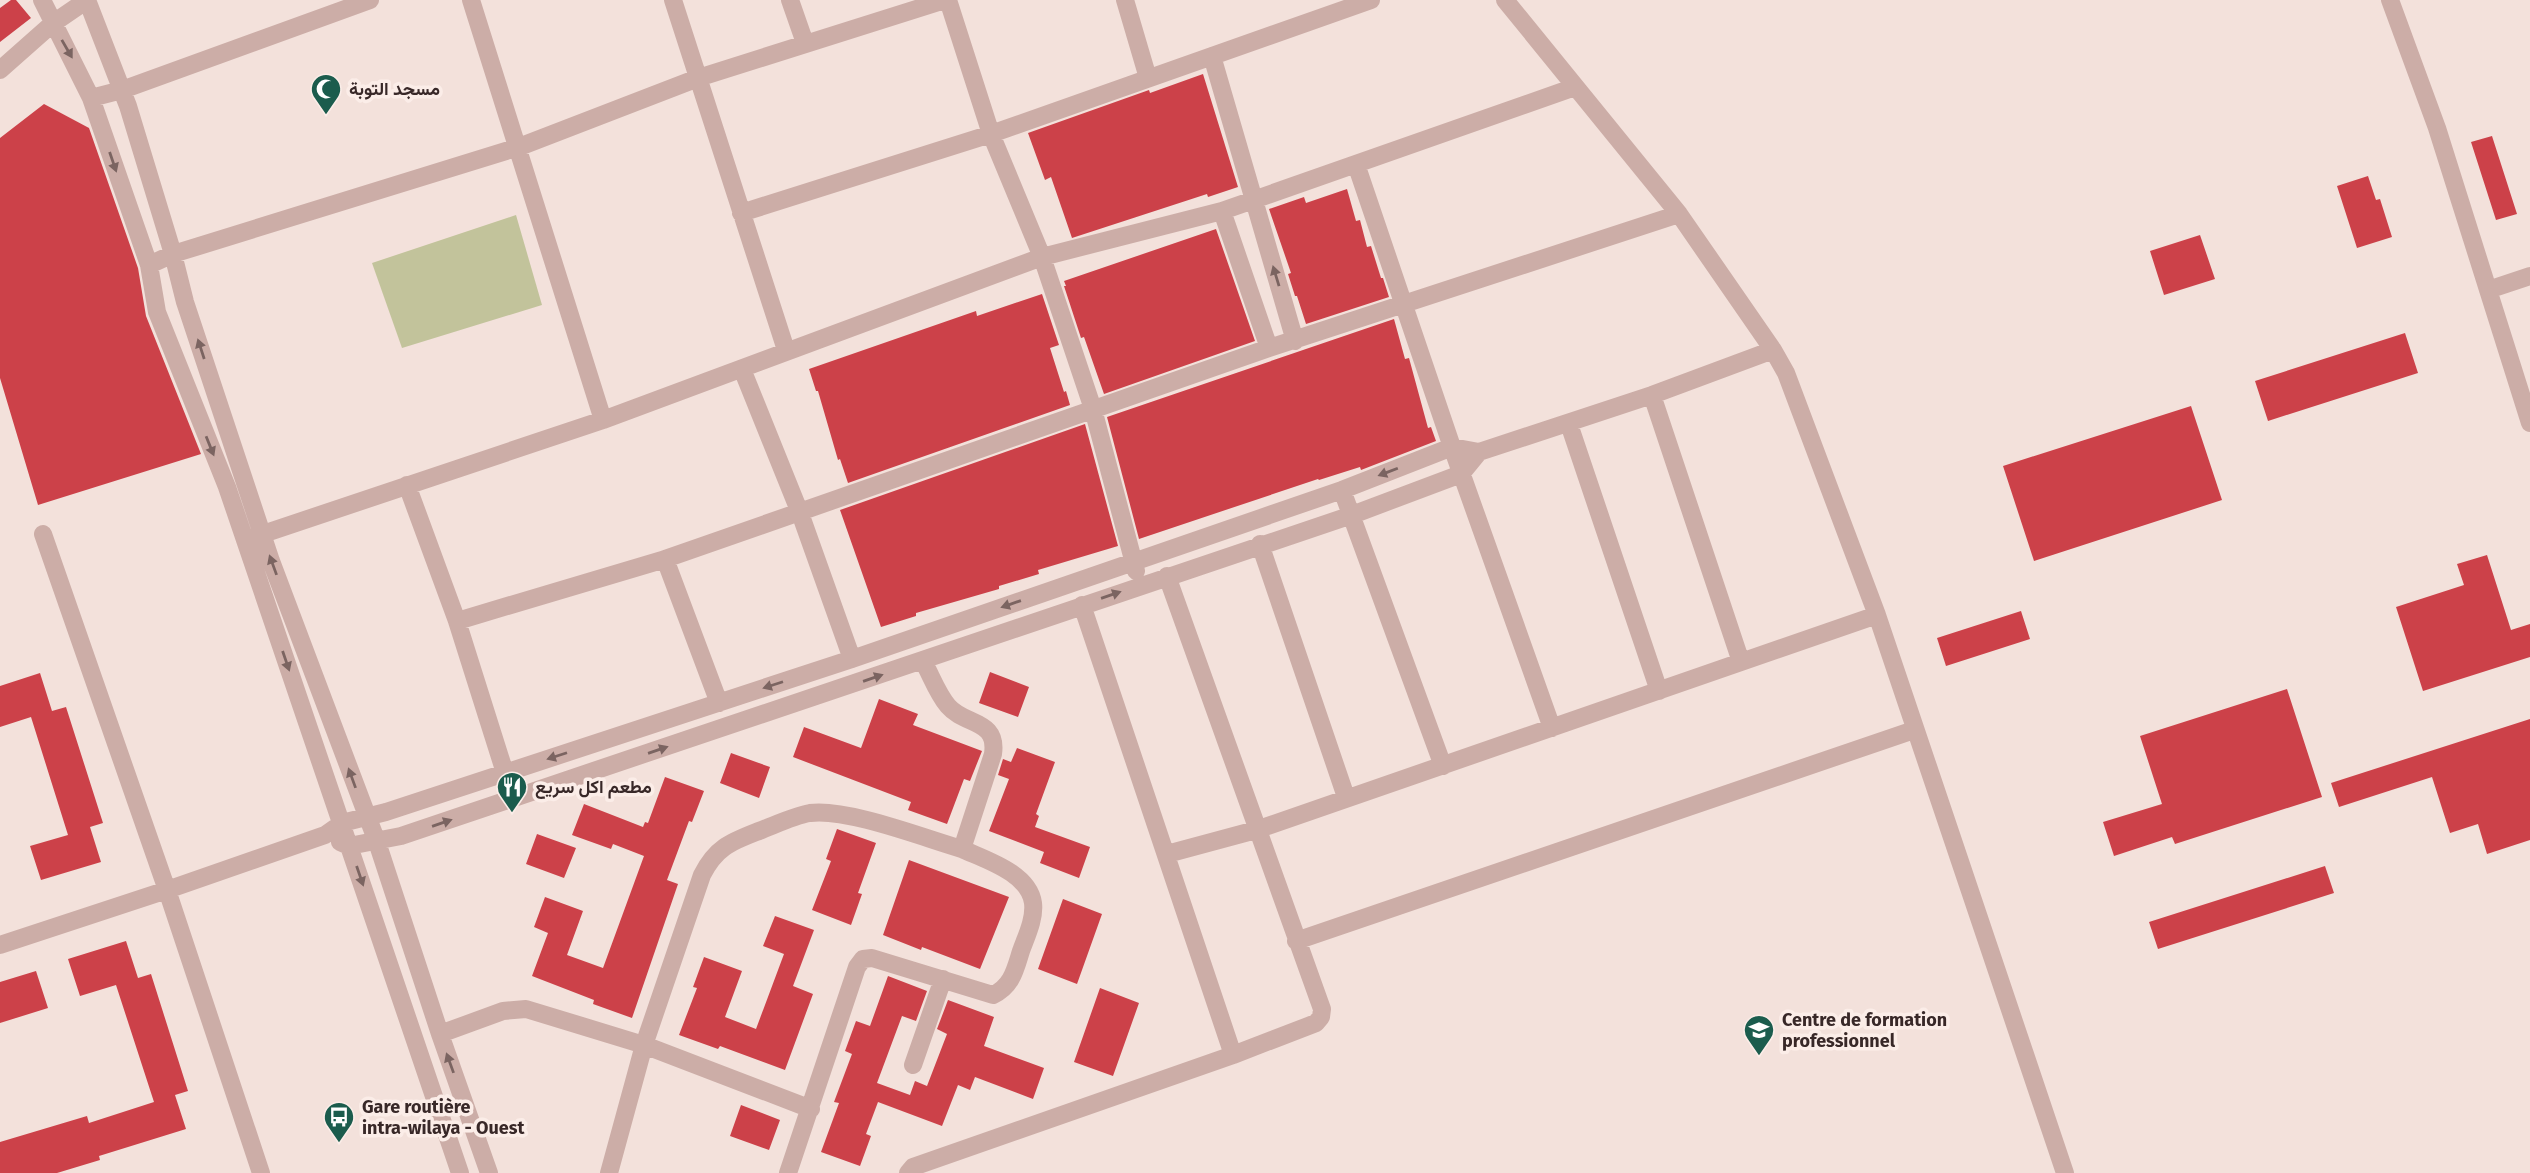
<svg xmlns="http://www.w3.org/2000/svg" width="2530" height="1173" font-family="'Fira Sans',Vazirmatn,sans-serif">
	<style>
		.green { fill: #c2c39b }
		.building { fill: #cc4149 }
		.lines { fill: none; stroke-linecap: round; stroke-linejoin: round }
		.minor { stroke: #ccada7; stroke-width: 18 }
		.oneway { fill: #7b6461 }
		.labels { text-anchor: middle; stroke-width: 7; stroke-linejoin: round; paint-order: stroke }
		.poi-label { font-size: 18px; font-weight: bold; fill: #382828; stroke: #fbede8; text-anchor: start }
	</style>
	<rect width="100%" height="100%" fill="#f3e1db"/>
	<path class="green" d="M516,215l26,90 -140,43 -30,-85z"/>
	<path class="building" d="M11,0h5l15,18 -31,24v-34z
		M1203,74l35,113 -30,10 -1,-3 -135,44 -21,-61 -6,3 -17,-47 121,-43 1,3z
		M44,104l45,24 49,140 8,48 55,138 -163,51 -38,-127v-240z
		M2492,136l25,78 -21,6 -25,-78z
		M2368,176l8,24 4,-1 12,38 -35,11 -20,-62z
		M1347,189l9,32 4,-1 7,27 4,-1 10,32h2l6,19 -83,27 -9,-28h-2l-7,-22 3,-1 -22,-64 35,-12 2,6z
		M1216,229l39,112 -151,53 -20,-57 -3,1 -17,-52h2l-2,-5z
		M2200,235l15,44 -51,16 -14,-44z
		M1042,294l17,51 -9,3 14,44 2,-1 4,14 -222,78 -8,-24 -2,1 -20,-69h-2l-7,-22 167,-58 1,5z
		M1394,319l11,40 4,-1 19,70 3,-1 5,14 -75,29 -1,-3 -41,13 -1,-1 -179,60 -32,-122z
		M2405,333l13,40 -150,48 -13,-40z
		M2191,406l31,94 -188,61 -31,-95z
		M1085,424l33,122 -80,24 1,4 -40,12v3l-83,24v3l-35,11 -41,-117z
		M2487,555l24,75 19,-6v33l-107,34 -27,-84 68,-22 -7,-21z
		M2021,611l9,28 -84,27 -9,-28z
		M990,672l39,15 -11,30 -39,-14z
		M40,673l12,38 14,-4 37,116 -13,4 11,35 -60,18 -11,-34 38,-11 -37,-118 -31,10v-41z
		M2287,689l35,108 -147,47 -3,-7 -58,19 -11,-34 59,-18 -22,-68z
		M879,699l39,15 -5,11 69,26 -12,30 -6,-2 -17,45 -39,-14 3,-8 -118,-45 11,-30 57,21z
		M2530,719v121l-43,14 -9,-30 -28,9 -18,-56 -93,30 -8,-24z
		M1017,748l38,14 -19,52 3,2 -4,11 55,20 -11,31 -39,-15 4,-11 -55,-21 20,-52 -11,-4 5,-16 8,3z
		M731,753l39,14 -11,31 -39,-15z
		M665,777l39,14 -12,31 -3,-1 -22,59 11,4 -46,134 -39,-14 1,-4 -62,-24 16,-43 -14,-6 11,-30 38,14 -16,44 36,13 41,-112 -31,-12 -2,5 -39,-14 12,-31 59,23 2,-5 3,1z
		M837,829l39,14 -18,50 4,1 -11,31 -39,-15 19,-49 -5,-2z
		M537,834l39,14 -12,30 -38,-14z
		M909,860l100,37 -29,72 -58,-22 -1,3 -38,-15z
		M2325,866l9,27 -176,56 -9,-27z
		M1063,899l39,15 -25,70 -39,-15z
		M775,916l39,14 -21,56 20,8 -28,76 -65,-24 -2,3 -39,-14 18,-47 -4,-1 11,-30 38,14 -17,46 31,12 28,-75 -21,-8z
		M126,941l12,37 13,-4 37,117 -13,4 11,34 -87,27 1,4 -43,13h-57v-31l87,-26 2,7 65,-21 -38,-117 -36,11 -12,-37z
		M36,971l12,37 -48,15v-41z
		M888,976l39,15 -11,30 -14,-5 -25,67 33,12 5,-14 12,5 20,-52 -10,-5 11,-29 46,17 -10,29 60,22 -11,31 -58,-22 -5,13 -12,-5 -16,41 -64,-24 -12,32 5,2 -11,30 -39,-14 18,-49 -5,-1 18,-48 -7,-3 11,-30 14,5z
		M1100,988l39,15 -26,73 -39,-14z
		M741,1105l39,15 -11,30 -39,-14z"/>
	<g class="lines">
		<path class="minor" d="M42,0l49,98 58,167 8,47 70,175 233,686
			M87,0l41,106 45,148 12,48 86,259 106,281 63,192 49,139
			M471,0l132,420
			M673,0l113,350
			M790,0l15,43
			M948,0l43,134 51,123 51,152 43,162
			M1125,0l23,78
			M1505,0l174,214 94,136 13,23 91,242 188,558
			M2390,0l47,128 93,295
			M1212,56l83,285
			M0,70l52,-46 35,-24
			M91,98l31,-8 248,-90
			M1356,164l96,283 100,281
			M1222,211l47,137
			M741,213l250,-79 380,-134
			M149,265l24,-11 346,-107 179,-69 247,-78
			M2488,290l42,-14
			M742,369l58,144 52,146
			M1652,395l89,267
			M1569,424l90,267
			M407,485l50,136 48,152
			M1342,490l101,276
			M43,534l124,356 94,283
			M245,540l358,-120 439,-163 180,-46 353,-124
			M1260,544l86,253
			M665,559l54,144
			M1082,605l151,450
			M457,621l208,-62 604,-211 410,-134
			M340,842l9,4 52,-10 951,-321 109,-41 18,-22
			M1167,854l89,-24 621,-215
			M1296,941l618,-211
			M0,945l167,-55 158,-55 17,-12 44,-11 466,-153 490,-169 110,-43 27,5 173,-57 121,-45
			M440,1034l63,-23 23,-2 118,36 167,64
			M913,1065l30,-86
			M609,1173l35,-128 58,-170c14,-28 29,-33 57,-44 16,-6 34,-15 51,-18 37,-5 114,25 152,36
			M788,1173l69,-206 6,-8 9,-1 121,37c19,-9 22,-25 28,-44 5,-14 14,-32 12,-48 -4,-30 -47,-43 -71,-54l31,-95c5,-35 -28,-28 -45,-48 -11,-13 -17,-31 -25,-45
			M908,1173l5,-6 320,-112 83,-32 5,-6 1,-8 -155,-433"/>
	</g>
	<defs><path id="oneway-solid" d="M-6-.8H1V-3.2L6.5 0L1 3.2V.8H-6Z" transform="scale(1.75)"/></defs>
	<g class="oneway">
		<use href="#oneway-solid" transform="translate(67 49) rotate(60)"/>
		<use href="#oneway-solid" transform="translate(113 162) rotate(71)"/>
		<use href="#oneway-solid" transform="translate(1276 276) rotate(-107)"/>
		<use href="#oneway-solid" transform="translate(201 349) rotate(-108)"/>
		<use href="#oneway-solid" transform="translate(210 446) rotate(68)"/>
		<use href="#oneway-solid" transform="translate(1388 472) rotate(159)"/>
		<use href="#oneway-solid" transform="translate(273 565) rotate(-110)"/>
		<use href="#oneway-solid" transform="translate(1111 595) rotate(-19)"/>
		<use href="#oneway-solid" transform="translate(1011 604) rotate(161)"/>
		<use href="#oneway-solid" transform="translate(286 661) rotate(71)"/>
		<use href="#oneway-solid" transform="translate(873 678) rotate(-19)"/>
		<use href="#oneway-solid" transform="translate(773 685) rotate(162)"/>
		<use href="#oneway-solid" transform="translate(658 750) rotate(-19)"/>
		<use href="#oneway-solid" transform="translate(557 756) rotate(162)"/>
		<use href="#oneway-solid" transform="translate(352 778) rotate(-110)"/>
		<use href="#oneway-solid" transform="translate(442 823) rotate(-19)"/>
		<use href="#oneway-solid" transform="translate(360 876) rotate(71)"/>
		<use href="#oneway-solid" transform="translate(450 1063) rotate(-110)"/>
	</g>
	<defs>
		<g id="mosque-pin" transform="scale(1.575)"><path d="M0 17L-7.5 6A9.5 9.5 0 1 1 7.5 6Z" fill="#1b5c4d" stroke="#fbede8"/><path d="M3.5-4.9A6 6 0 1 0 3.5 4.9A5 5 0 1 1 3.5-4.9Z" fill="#fff"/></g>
		<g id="restaurant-pin" transform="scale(1.575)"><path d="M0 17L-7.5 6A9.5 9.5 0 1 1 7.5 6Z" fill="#1b5c4d" stroke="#fbede8"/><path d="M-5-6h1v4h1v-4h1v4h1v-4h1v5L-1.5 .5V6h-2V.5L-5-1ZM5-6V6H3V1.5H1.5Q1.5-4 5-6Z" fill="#fff"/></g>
		<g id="university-pin" transform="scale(1.575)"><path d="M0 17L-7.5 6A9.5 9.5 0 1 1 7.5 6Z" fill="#1b5c4d" stroke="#fbede8"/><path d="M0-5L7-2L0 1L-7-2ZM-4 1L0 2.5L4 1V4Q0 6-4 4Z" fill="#fff"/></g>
		<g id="bus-pin" transform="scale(1.575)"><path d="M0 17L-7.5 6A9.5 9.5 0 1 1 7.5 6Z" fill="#1b5c4d" stroke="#fbede8"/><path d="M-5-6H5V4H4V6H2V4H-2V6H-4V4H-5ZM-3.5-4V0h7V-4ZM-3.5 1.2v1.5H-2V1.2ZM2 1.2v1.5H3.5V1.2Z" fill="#fff"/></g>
	</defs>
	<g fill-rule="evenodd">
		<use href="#mosque-pin" x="326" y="89"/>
		<use href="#restaurant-pin" x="512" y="787"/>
		<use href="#university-pin" x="1759" y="1030"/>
		<use href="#bus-pin" x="339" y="1117"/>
	</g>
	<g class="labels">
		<g class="poi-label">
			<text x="349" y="95">مسجد التوبة</text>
			<text x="535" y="793">مطعم اكل سريع</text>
			<text x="1782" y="1026">Centre de formation<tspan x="1782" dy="21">professionnel</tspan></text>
			<text x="362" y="1113">Gare routière<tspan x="362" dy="21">intra-wilaya - Ouest</tspan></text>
		</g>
	</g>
</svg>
